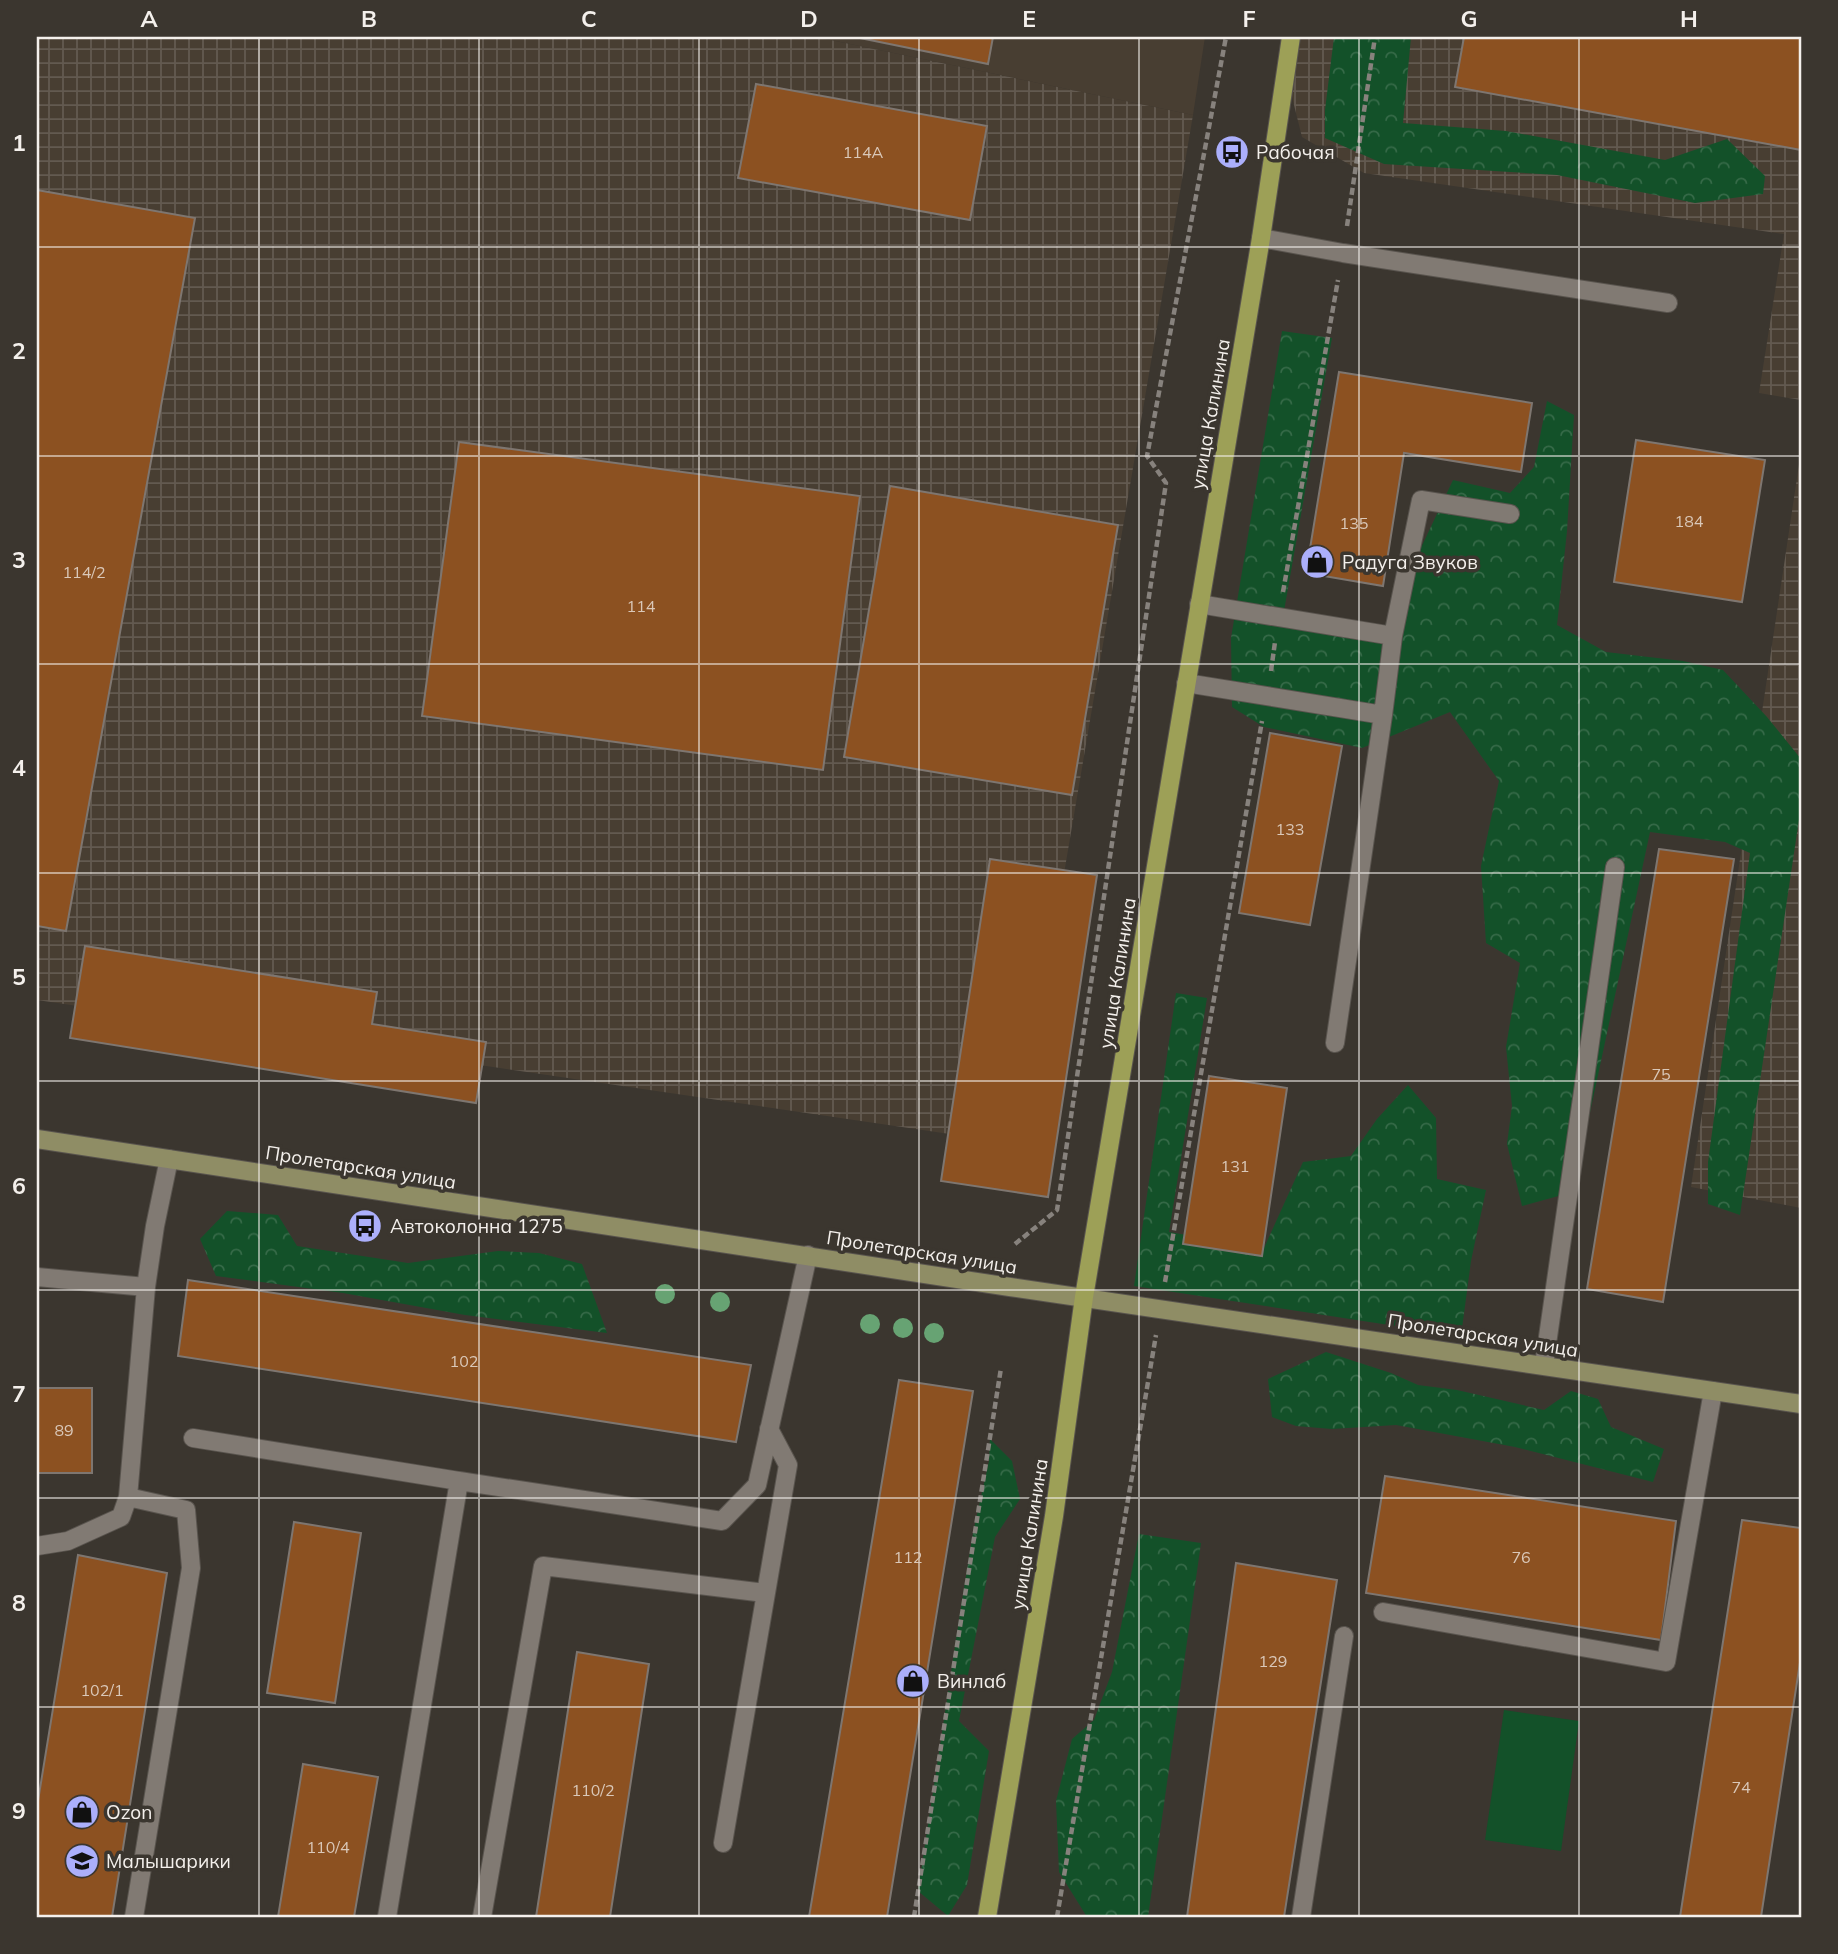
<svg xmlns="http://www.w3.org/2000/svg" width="1838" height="1954" font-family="Mulish,sans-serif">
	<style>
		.built { fill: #483e32 }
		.industrial { fill: url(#industrial-grid) }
		.forest { fill: url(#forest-crowns) }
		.park { fill: #135129 }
		.building { fill: #8c5121; stroke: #7e7670; stroke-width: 2 }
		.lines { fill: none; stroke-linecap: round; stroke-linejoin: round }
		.lane-casing { stroke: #59544e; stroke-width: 20 }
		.secondary-casing { stroke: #59544e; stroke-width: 20 }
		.primary-casing { stroke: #59544e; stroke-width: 20 }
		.path { stroke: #87827d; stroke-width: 4.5; stroke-dasharray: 7 3.5; stroke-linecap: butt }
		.lane { stroke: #817a73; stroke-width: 18 }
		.secondary { stroke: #8f8d65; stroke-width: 18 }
		.primary { stroke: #9da057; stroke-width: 18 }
		.tree { fill: #67a373 }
		.grid { fill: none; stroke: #f4f0ec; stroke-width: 2; stroke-opacity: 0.55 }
		.labels { text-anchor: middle; stroke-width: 7; stroke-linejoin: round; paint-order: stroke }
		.number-label { font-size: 16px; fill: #dac8b9 }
		.poi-label { font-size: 19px; fill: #f4f0ec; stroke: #3b362f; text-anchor: start }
		.street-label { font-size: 19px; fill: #f4f0ec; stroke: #3b362f }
		.neatline { fill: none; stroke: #f4f0ec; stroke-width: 2.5 }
		.grid-label { font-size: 23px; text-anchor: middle; font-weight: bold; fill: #f4f0ec }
	</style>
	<defs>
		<pattern id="industrial-grid" width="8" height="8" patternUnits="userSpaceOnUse" patternTransform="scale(1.75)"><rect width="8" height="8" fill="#483e32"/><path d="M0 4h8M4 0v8" fill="none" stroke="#635a50"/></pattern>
		<pattern id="forest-crowns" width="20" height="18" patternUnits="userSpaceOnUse" patternTransform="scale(1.75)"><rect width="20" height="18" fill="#135129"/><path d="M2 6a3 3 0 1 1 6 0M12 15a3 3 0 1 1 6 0" fill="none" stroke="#366a48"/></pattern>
	</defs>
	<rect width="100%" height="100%" fill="#3b362f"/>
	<path class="built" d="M816,37h389l-12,78z"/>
	<path class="industrial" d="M37,37h779l377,78 -175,1029 -981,-144z
		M1301,37h500v363l-42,-7 25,-159 -420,-61 -62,-36 -10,-40z
		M1801,451v757l-110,-21z"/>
	<path class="forest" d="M1334,37h77l-8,86 103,8 159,29 62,-21 38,37 -2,18 -68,9 -138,-28 -173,-11 -59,-26v-28z
		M1282,331l50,7 -48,273 105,18 30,-77 34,-72 57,13 24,-26 13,-66 27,14 -7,116 -10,94 49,27 77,9 40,9 44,47 34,42v47l-61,409 -32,-11v-42l42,-309 -25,-11 -75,-10 -77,360 -51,14 -15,-62 5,-38 -6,-59 14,-84 -34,-20 -5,-77 18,-85 -49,-69 -88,36 -98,-21 -32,-20 -1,-69z
		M1176,993l31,5 -38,234 95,16 39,-86 48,-6 26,-37 31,-34 28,33 1,61 49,11 -15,71 -10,75 -327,-50z
		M227,1211l51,4 19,31 111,17 90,-12 41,2 43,11 25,69 -142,-18 -122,-22 -127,-17 -16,-37z
		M1326,1352l65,21 27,12 39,5 87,20 27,-19 27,8 13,28 53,22 -11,33 -138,-35 -119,-22 -64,4 -36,-3 -24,-9 -4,-38z
		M990,1439l22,22 8,38 -25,38 -36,184 30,30 -22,134 -19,31 -30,-25 43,-284 12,-74 16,-72z
		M1139,1534l62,9 -53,374h-61l-28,-45 -3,-71 16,-62 22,-19 18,-48z"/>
	<path class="park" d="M1504,1710l75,11 -18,130 -76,-11z"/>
	<path class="building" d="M855,37h138l-5,27z
		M1464,37h337v113l-346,-63z
		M756,84l231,42 -17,94 -232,-42z
		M37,190l158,28 -129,713 -29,-5z
		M1339,372l193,31 -11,69 -117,-19 -21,133 -77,-13z
		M1636,440l129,20 -23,142 -128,-20z
		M459,442l401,54 -37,274 -401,-54z
		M890,486l228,39 -46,270 -228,-38z
		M1270,733l72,13 -32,179 -71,-12z
		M1659,849l75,10 -71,443 -76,-13z
		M990,859l107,16 -49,322 -107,-16z
		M85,946l292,46 -5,32 114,18 -10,61 -406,-65z
		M1209,1076l78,12 -25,168 -79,-12z
		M188,1280l563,85 -15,77 -558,-86z
		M899,1380l74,11 -86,526h-78z
		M37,1388h55v85h-55z
		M1385,1476l291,45 -15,119 -295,-47z
		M1742,1520l59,8v128l-40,261h-81z
		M294,1522l67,11 -26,170 -68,-10z
		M78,1555l89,18 -55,344h-75v-110z
		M1236,1563l101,17 -53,337h-97z
		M577,1652l72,12 -39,253h-74z
		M303,1764l75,13 -24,140h-76z"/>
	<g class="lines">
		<g class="lane-casing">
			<path id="lane" d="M1261,238l82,15 325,50
				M1199,604l194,32 28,-136 89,14
				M1186,683l197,32 -48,328
				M1383,715l10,-79
				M37,1277l109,10
				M1544,1365l71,-498
				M193,1438l266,43
				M37,1546l31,-5 53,-24 7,-20
				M1383,1612l283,50 47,-271
				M723,1843l65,-378 -19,-36
				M134,1917l57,-349 -5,-58 -58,-13 18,-210 9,-61 14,-67
				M387,1917l72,-436 263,40 35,-36 51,-230
				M482,1917l61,-351 222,27
				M1301,1917l43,-281"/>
		</g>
		<g class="secondary-casing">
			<path id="secondary" d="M37,1139l973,148 791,117"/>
		</g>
		<g class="primary-casing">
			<path id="primary" d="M987,1917l67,-401 30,-219 177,-1059 30,-201"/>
		</g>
		<path class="path" d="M1347,226l28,-189
			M1283,592l55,-312
			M1271,671l4,-29
			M1015,1244l42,-34 109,-727 -19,-27 79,-419
			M1165,1282l97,-561
			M914,1917l87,-549
			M1057,1917l99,-582"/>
		<use href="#lane" class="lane"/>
		<use href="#secondary" class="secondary"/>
		<use href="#primary" class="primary"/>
	</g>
	<g class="tree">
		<circle cx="665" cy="1294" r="10"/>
		<circle cx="720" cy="1302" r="10"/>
		<circle cx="870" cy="1324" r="10"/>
		<circle cx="903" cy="1328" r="10"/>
		<circle cx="934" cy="1333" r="10"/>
	</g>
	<path class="grid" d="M259,37v1880M479,37v1880M699,37v1880M919,37v1880M1139,37v1880M1359,37v1880M1579,37v1880M37,247h1764M37,456h1764M37,664h1764M37,873h1764M37,1081h1764M37,1290h1764M37,1498h1764M37,1707h1764"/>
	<defs>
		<g id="bus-disc" transform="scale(1.75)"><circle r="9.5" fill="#abaffb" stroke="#3b362f"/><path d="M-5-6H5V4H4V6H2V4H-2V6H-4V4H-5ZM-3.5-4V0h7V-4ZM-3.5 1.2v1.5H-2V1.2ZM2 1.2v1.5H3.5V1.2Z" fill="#111"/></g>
		<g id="shop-disc" transform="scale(1.75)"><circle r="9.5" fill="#abaffb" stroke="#3b362f"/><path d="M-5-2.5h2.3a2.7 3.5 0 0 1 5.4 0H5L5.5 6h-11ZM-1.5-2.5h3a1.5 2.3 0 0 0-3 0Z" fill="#111"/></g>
		<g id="school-disc" transform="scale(1.75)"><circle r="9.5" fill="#abaffb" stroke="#3b362f"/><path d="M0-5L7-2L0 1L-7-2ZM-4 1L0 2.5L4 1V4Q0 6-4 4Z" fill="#111"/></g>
	</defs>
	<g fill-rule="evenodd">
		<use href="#bus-disc" x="1232" y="152"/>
		<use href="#shop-disc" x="1317" y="562"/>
		<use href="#bus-disc" x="365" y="1226"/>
		<use href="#shop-disc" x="913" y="1681"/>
		<use href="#shop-disc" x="82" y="1812"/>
		<use href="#school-disc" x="82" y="1861"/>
	</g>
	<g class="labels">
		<g class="number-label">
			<text x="863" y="158">114А</text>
			<text x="1689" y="527">184</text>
			<text x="1354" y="529">135</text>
			<text x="84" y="578">114/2</text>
			<text x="641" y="612">114</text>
			<text x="1290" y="835">133</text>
			<text x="1661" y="1080">75</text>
			<text x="1235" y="1172">131</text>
			<text x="464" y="1367">102</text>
			<text x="64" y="1436">89</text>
			<text x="908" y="1563">112</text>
			<text x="1521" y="1563">76</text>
			<text x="1273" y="1667">129</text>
			<text x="102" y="1696">102/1</text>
			<text x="1741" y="1793">74</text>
			<text x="593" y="1796">110/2</text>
			<text x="328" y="1853">110/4</text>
		</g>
		<g class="poi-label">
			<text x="1256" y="159">Рабочая</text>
			<text x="1342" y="569">Радуга Звуков</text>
			<text x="390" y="1233">Автоколонна 1275</text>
			<text x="937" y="1688">Винлаб</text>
			<text x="106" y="1819">Ozon</text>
			<text x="106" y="1868">Малышарики</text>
		</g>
		<g class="street-label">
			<text transform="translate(1210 414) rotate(-80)" y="7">улица Калинина</text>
			<text transform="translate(1117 973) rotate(-81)" y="7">улица Калинина</text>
			<text transform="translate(361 1167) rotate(9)" y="7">Пролетарская улица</text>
			<text transform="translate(922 1252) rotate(9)" y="7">Пролетарская улица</text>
			<text transform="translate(1483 1335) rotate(9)" y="7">Пролетарская улица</text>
			<text transform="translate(1029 1534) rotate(-81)" y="7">улица Калинина</text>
		</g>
	</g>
	<rect width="1838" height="1954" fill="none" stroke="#3b362f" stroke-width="77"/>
	<rect x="38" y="38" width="1762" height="1878" class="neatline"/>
	<g class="grid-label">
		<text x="149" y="27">A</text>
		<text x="369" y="27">B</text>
		<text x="589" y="27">C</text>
		<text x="809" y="27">D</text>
		<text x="1029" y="27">E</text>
		<text x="1249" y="27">F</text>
		<text x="1469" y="27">G</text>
		<text x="1689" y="27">H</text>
		<text x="19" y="151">1</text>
		<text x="19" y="359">2</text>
		<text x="19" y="568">3</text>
		<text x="19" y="776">4</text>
		<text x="19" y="985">5</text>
		<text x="19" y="1194">6</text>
		<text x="19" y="1402">7</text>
		<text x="19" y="1611">8</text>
		<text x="19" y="1819">9</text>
	</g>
</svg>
